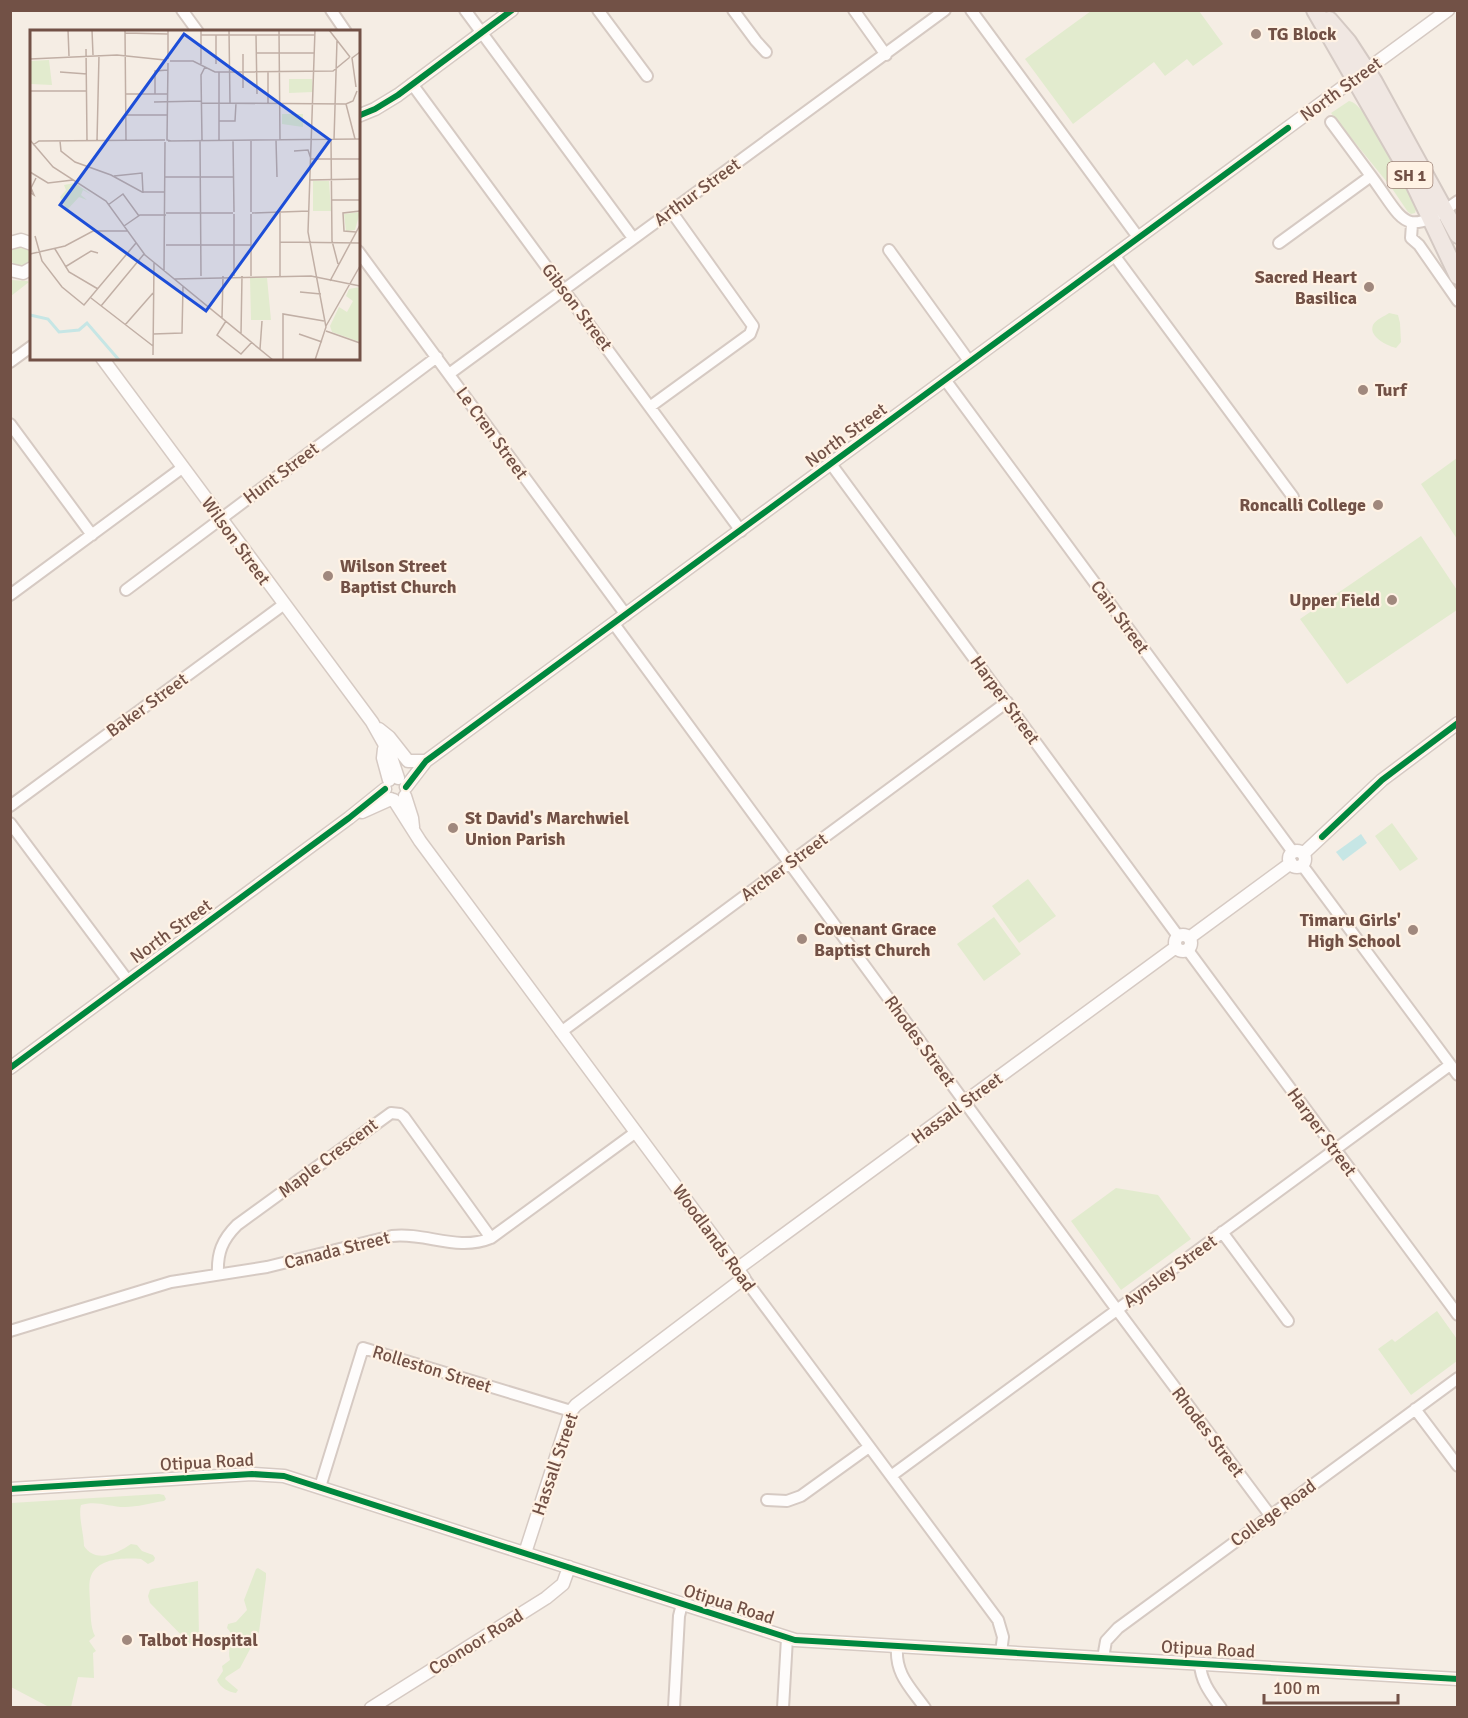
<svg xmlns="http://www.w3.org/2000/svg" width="1468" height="1718" font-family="Signika,sans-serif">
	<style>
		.green { fill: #e2ebce }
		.water { fill: #c6e6e5 }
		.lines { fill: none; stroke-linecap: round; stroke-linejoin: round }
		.minor-casing { stroke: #d6cac3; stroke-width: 14 }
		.tertiary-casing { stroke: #d6cac3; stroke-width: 15 }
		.trunk-casing { stroke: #d4c9c3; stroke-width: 20 }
		.minor { stroke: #fefcfb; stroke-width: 10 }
		.tertiary { stroke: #fefcfb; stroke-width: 12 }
		.trunk { stroke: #f0e7e2; stroke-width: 16 }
		.cycleway-casing { stroke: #fff2e4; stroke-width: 10 }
		.cycleway { stroke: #00873e; stroke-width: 6 }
		.poi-dot { fill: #a0887d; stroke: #fff2e4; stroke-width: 2 }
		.labels { text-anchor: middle; stroke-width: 4.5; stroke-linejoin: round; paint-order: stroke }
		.shield { fill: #fff2e4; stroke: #9c8175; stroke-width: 1.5 }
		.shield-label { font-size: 16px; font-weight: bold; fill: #725146 }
		.poi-label { font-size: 18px; font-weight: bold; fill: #725146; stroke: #fff2e4; text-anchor: start }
		.street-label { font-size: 18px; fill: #725146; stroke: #fff2e4 }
		.inset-river { fill: none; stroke: #c6e6e5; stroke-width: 3 }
		.inset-road { fill: none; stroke: #c1afa5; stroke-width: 1.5 }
		.view { fill: #1d4ed8; fill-opacity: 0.15; stroke: #1d4ed8; stroke-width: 3 }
		.inset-edge { fill: none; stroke: #725146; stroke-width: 3 }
	</style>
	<rect width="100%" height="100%" fill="#f5ede4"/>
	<path class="green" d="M1091,11h108l24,33 -30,22 -6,-7 -22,17 -11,-14 -81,62 -48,-65z
		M1349,101c18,2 58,86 68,105l-2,7 -4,1 -3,-2 -17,-25 -60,-74z
		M10 256a10 10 0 1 1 20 0a10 10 0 1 1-20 0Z
		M11,280l16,1 2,1 -18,14z
		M1389,313l9,2 2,8 1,19 -5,6c-8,-2 -28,-11 -23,-23 2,-5 12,-9 16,-12z
		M1457,458v81l-36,-55z
		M1421,536l36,54v20l-110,74 -47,-65z
		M1392,823l26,36 -18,12 -25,-35z
		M1028,879l28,37 -37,27 -27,-37z
		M994,917l27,37 -37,27 -27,-37z
		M1116,1188l42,7 33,44 -70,51 -50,-69z
		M1437,1311l20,28v22l-46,34 -33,-46 14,-10 3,3z
		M159,1494l5,1 2,4 -2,2c-13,2 -27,6 -39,6 -16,0 -28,-7 -44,-2 -3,10 3,30 3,41 12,18 34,7 47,-2l6,1 5,6 11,4 2,3 -1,3 -6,3 -7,-5c-15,-1 -42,-2 -50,17 -3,7 -1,19 -1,28 1,10 0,23 5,32l-6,5 7,10 -3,2 1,25 -16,-1 -7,30h-22l-38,-20v-184z
		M258,1568l8,5v5l-7,54 -19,36 -14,9 -1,2 13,11 -2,3c-7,-1 -16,-5 -19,-13l6,-9 -1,-5 8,-6c-4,-13 7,-22 -3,-32l1,-4 8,-2 11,-12 -3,-10 12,-31z
		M198,1581l1,57 -2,5 -7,1 -40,-41 -2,-7 2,-6 2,-1z"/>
	<path class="water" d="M1361,834l6,9 -24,18 -7,-9z"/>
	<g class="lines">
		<g class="minor-casing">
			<path id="minor" d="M182,10l16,22
				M331,10l15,22
				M465,10l168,228
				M598,10l49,66
				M733,10l23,31 10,11
				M854,10l32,45
				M971,10l167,227
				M412,84l329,447
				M1331,122l40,54
				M1412,224l-1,14 8,7 39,56
				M1279,243l92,-67c34,46 32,64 87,25
				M889,250l80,111
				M358,251l268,364
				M1114,255l179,242
				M10,362l22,-16
				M449,374l496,-364
				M946,381l347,471
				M651,406l99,-72 3,-8 -82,-115
				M10,424l82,111
				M831,464l347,472
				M126,590l311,-233
				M10,595l172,-127
				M614,624l495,675 161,216
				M10,806l273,-201
				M10,823l118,158
				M1302,865l156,210
				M1187,949l271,366
				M561,1032l446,-330
				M1222,1232l66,89
				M218,1274c-1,-21 4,-34 19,-49l154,-112 9,1 4,3 87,121
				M744,1278l254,342 5,17 -2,15
				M10,1331l161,-49 96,-15 125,-31c34,-4 65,16 99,2l145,-106
				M1415,1409l43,57
				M891,1476l559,-411
				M320,1487l43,-139 208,63
				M767,1500l20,1 14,-5 68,-49
				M897,1647c-2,27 13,40 28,61
				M1103,1658l3,-17 12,-13 340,-250
				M1200,1664c1,18 11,30 21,44
				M674,1708l5,-92 3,-12
				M783,1708l4,-70"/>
		</g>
		<g class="tertiary-casing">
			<path id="tertiary" d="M358,116l17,-7 23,-14 114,-85
				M10,243l11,-3 11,4
				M10,270l13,3 9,-5
				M102,358l270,364 18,32 8,24
				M379,729l10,8 19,24h18
				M384,749l-1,9 6,22
				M406,787l20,-26 1022,-751
				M405,796l7,22 1,9
				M394,800l26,41 324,437 -168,127 -5,6 -46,142
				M362,812l29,-13
				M1289 859a8 8 0 1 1 16 0a8 8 0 1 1-16 0Z
				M1303,854l79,-74 76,-57
				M1175 943a8 8 0 1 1 16 0a8 8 0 1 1-16 0Z
				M1189,938l102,-75
				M10,1068l339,-250 36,-29
				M737,1269l439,-322
				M10,1489l242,-15 32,2 511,164 663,39
				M371,1708l175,-110 17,-14 6,-17"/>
		</g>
		<g class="trunk-casing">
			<path id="trunk" d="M1315,10l94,163 49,103
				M1329,20l19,22 26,40 84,153"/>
		</g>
		<use href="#minor" class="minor"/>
		<use href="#tertiary" class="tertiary"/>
		<use href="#trunk" class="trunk"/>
		<g class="cycleway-casing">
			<path id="cycleway" d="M358,116l17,-7 23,-14 114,-85
				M406,787l20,-26 862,-633
				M1322,837l60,-57 76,-57
				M10,1068l339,-250 36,-29
				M10,1489l242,-15 32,2 511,164 663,39"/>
		</g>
		<use href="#cycleway" class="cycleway"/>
	</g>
	<g class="poi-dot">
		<circle cx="1256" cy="34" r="6"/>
		<circle cx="1369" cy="287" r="6"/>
		<circle cx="1363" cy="390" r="6"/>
		<circle cx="1378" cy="505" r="6"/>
		<circle cx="328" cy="576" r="6"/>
		<circle cx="1392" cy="600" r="6"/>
		<circle cx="453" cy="828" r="6"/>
		<circle cx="1413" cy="930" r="6"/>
		<circle cx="802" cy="939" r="6"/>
		<circle cx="127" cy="1640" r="6"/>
	</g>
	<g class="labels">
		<rect class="shield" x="1387.5" y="162" width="45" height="26" rx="4.5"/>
		<g class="shield-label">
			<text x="1410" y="181">SH 1</text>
		</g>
		<g class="poi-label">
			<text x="1268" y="40">TG Block</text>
			<text x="1357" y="283" text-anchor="end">Sacred Heart<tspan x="1357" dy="21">Basilica</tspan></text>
			<text x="1375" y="396">Turf</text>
			<text x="1366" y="511" text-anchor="end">Roncalli College</text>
			<text x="340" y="572">Wilson Street<tspan x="340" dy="21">Baptist Church</tspan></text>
			<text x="1380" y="606" text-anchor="end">Upper Field</text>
			<text x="465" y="824">St David's Marchwiel<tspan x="465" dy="21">Union Parish</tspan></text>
			<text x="1401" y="926" text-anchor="end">Timaru Girls'<tspan x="1401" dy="21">High School</tspan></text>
			<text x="814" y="935">Covenant Grace<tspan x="814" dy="21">Baptist Church</tspan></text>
			<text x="139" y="1646">Talbot Hospital</text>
		</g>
		<g class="street-label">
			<text transform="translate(1341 89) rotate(-36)" y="6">North Street</text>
			<text transform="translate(697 192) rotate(-36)" y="6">Arthur Street</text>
			<text transform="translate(577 307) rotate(53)" y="6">Gibson Street</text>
			<text transform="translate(492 433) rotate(54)" y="6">Le Cren Street</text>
			<text transform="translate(846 435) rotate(-36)" y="6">North Street</text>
			<text transform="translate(281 473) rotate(-37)" y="6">Hunt Street</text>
			<text transform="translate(236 541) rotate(54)" y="6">Wilson Street</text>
			<text transform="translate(1120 617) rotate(54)" y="6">Cain Street</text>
			<text transform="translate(1005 700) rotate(54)" y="6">Harper Street</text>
			<text transform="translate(147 705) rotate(-36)" y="6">Baker Street</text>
			<text transform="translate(784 867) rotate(-36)" y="6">Archer Street</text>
			<text transform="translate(171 931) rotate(-36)" y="6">North Street</text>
			<text transform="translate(920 1041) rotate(54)" y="6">Rhodes Street</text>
			<text transform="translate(957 1108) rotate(-36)" y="6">Hassall Street</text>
			<text transform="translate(1322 1132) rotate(54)" y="6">Harper Street</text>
			<text transform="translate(328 1158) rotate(-37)" y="6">Maple Crescent</text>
			<text transform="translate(714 1238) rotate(54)" y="6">Woodlands Road</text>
			<text transform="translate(337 1250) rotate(-14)" y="6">Canada Street</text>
			<text transform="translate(1170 1271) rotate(-36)" y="6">Aynsley Street</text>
			<text transform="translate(432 1369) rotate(17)" y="6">Rolleston Street</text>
			<text transform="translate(1208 1432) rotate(53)" y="6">Rhodes Street</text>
			<text transform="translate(207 1462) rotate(-3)" y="6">Otipua Road</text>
			<text transform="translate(555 1464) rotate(-71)" y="6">Hassall Street</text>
			<text transform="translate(1273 1513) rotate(-36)" y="6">College Road</text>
			<text transform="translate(729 1604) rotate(18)" y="6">Otipua Road</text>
			<text transform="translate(476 1642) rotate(-32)" y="6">Coonoor Road</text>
			<text transform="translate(1208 1649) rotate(3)" y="6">Otipua Road</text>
		</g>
	</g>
	<g transform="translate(30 30)">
		<rect width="330" height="330" fill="#f5ede4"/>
		<path d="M19,30l3,25 -21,-1 -1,-23zM259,49h23l1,13 -24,1zM252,84h21v13l-21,-3zM283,151h16l2,30h-18zM45,153l17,12 -9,-5 -2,5 6,5 -8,-3 -12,13 -7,-13 6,-7 -2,-5zM330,182l-5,18 -9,1 -2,-17zM220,248h17l4,42h-20zM330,257v55l-28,-10 -2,-6 9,-19 8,5 6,-11 -7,-5 3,-7z" fill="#e2ebce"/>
		<path class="inset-river" d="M0,285l18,4 11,13 20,-2 8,-7 32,37"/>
		<path class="inset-road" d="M38,0l1,26M62,0l1,25M95,0l1,111M171,0v34M199,0l1,73M249,0l1,110M285,0l-7,202 18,95 -11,33M299,0l21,27M95,3l43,1M171,5h114M226,5l1,59M56,19l1,92M226,23h58M213,24v34M0,29l87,-4 48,5M138,29v-29M140,31h23l22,11 118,-1 17,-14M138,33l-1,77 4,1M186,34v-29M30,42l27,2M189,42v68M238,42v31M326,57l-4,-29 8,-6M0,61h56M95,64h43M125,64v-23l13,-1M124,72l48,-1M172,73l144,1 7,-3 4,-10M316,74l9,35M95,85h43M189,91h16l1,-18M0,110l23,27 53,34 39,54 128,105M170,110l1,136M172,110l-1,-65 4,-8M203,110l1,72M221,110v72M246,110l1,37M301,110l1,101 6,23M304,110l3,-100M30,111l1,10 14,11 36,13 31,17h23M67,111l2,-86M138,111l192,-2M3,115l6,-4 126,-1M264,121l14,-1 3,9h49M0,142l18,11 25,-3M84,146l28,-3 1,20M135,147h68M279,150l51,-1M1,160v3l3,2 -3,-7 5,-10M302,170h28M78,175l15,-11 16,22M136,183h67M222,183l57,-2M204,184v62M221,184v62M94,196l16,-11h26M326,202l-12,-1 -1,-18 17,-2M5,206l7,25 20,26 22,18 52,-62M250,212l80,1M136,215h85M25,219l14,23 29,17M0,224l35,-8 28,-15h34M35,237l26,-16 7,2M134,241l1,-129M250,246v-65M144,249l137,-3 49,10M300,251l30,-56M270,262l21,2M61,268l62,48M71,276l43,-52M192,288l1,-42M196,291l-9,14 24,19 11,-12M95,295l28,-32M296,296l34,-60M296,301l34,12M123,304l29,-1 1,-47M211,304l1,-58M269,304l23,8M230,319l2,-28M123,325l1,-92M253,330v-46l41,7"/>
		<path class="view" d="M154,4l146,106 -124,171 -146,-106z"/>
		<rect width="330" height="330" class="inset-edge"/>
	</g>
	<rect width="1468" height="1718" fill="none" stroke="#725146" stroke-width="24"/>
	<path d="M1264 1694v9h134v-9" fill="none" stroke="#725146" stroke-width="3"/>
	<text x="1273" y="1694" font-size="18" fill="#725146" stroke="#fff2e4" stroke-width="4.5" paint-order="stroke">100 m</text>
</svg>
